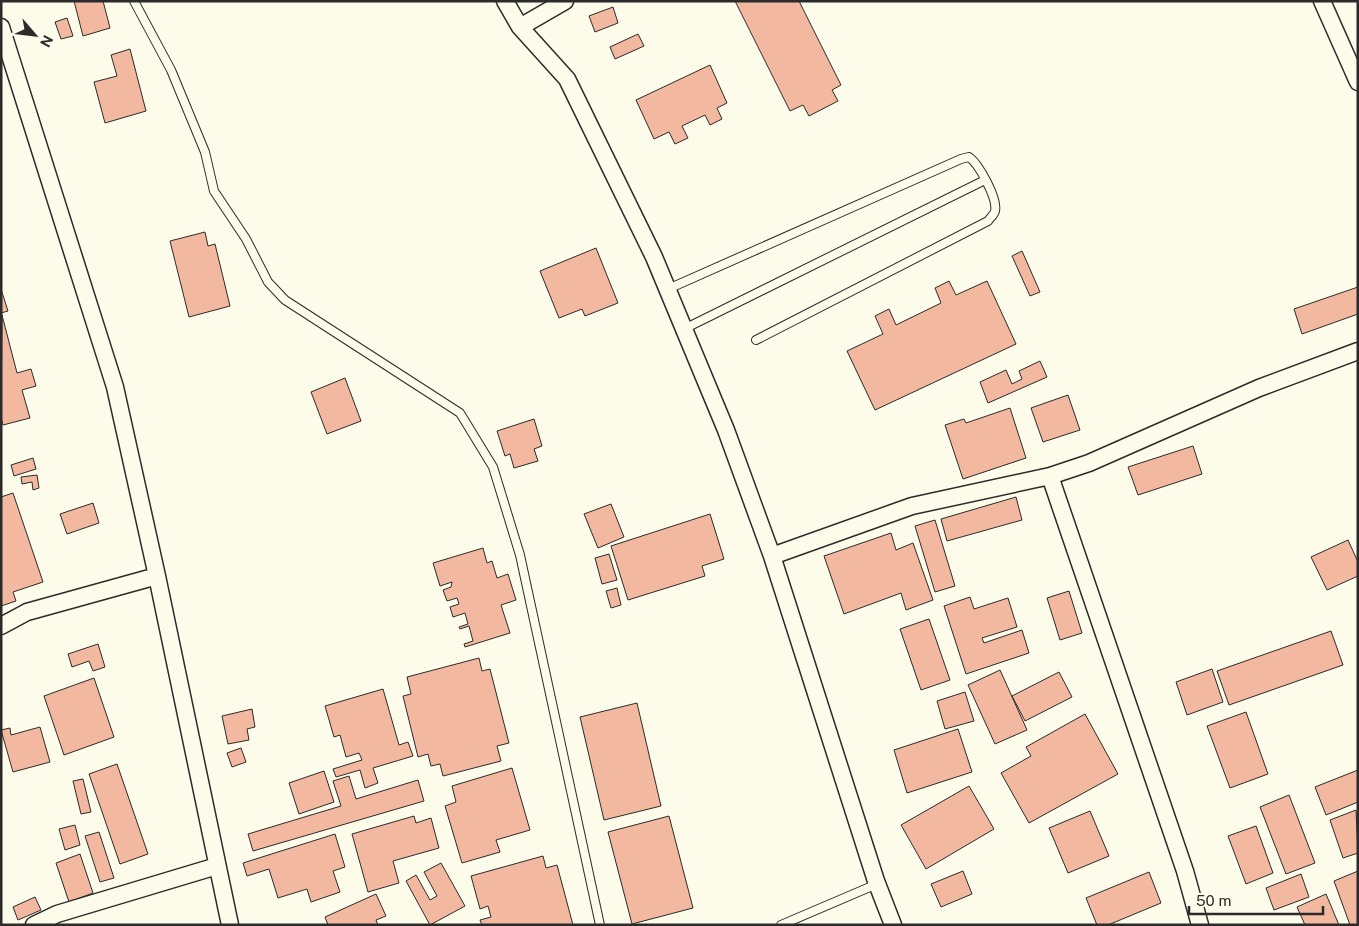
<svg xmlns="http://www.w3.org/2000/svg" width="1359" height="926" font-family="'Public Sans',sans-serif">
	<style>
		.building { fill: #f2b8a0; stroke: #2b2b2b }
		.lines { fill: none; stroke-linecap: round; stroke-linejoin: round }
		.lane-casing { stroke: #2b2b2b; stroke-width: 10 }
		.street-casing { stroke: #2b2b2b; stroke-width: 19 }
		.lane { stroke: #fdfbea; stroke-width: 8 }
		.street { stroke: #fdfbea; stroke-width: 16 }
	</style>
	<rect width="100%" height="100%" fill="#fdfbea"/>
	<path class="building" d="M74,1h29l7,27 -27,8z
		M735,1h64l42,84 -9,5 6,11 -29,15 -6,-11 -13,6z
		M613,7l5,16 -23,9 -6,-16z
		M67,18l6,18 -12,3 -6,-17z
		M638,34l6,12 -29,13 -5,-12z
		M130,49l16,62 -41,12 -11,-41 23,-6 -6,-21z
		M710,65l17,38 -10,5 5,11 -12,6 -5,-10 -23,11 6,12 -13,6 -6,-12 -15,7 -18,-39z
		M205,232l3,14 7,-2 15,62 -41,11 -19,-76z
		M596,248l22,55 -33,13 -3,-7 -23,9 -19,-47z
		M1022,251l18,41 -10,4 -18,-40z
		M949,281l7,14 31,-14 29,63 -141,66 -28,-59 36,-17 -8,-18 14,-7 7,16 45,-22 -6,-15z
		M1358,287v27l-56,20 -8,-25z
		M1,289l7,22 -7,2z
		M2,315l15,58 14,-4 5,17 -14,4 8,28 -27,7 -2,-7z
		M1040,361l7,16 -59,26 -8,-21 26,-12 6,14 10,-5 -3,-8z
		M345,378l16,43 -34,13 -16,-42z
		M1068,395l12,35 -37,12 -12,-34z
		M1010,408l16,50 -63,21 -18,-54 19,-6 2,4z
		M534,419l8,27 -8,3 4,12 -24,7 -4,-14 -5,2 -8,-25z
		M1193,446l9,28 -64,21 -10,-28z
		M33,458l3,11 -22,7 -3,-11z
		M37,475l2,13 -6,2 -1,-8 -10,2 -1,-7z
		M13,493l30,89 -30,10 3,9 -15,5v-109z
		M1016,497l6,23 -75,21 -6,-22z
		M93,503l6,20 -32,11 -7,-20z
		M611,504l13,33 -26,11 -14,-34z
		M710,514l14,45 -22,7 3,10 -77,24 -17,-54z
		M935,520l20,66 -20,6 -20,-66z
		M891,533l5,17 17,-7 20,57 -27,10 -5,-17 -57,21 -20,-58z
		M1348,540l10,22v14l-31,14 -16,-33z
		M483,548l4,15 5,-2 5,17 11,-4 8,26 -15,5 9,28 -45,14 -1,-3 9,-3 -4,-15 -9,3 -1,-2 9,-3 -3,-11 -12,4 -3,-10 9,-3 -2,-6 -10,3 -4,-11 8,-3 1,-5 -12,4 -7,-23z
		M609,554l8,26 -15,4 -7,-26z
		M617,588l4,17 -10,3 -5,-17z
		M1069,591l13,42 -22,7 -13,-42z
		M970,597l4,12 34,-11 9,29 -35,11 2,5 38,-13 7,23 -63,21 -22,-68z
		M929,619l21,61 -29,10 -21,-61z
		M1331,631l12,34 -114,40 -12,-34z
		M98,644l7,23 -12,4 -4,-10 -17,6 -4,-13z
		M479,658l3,13 8,-2 19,74 -12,3 4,15 -58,15 -3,-12 -9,2 -3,-12 -10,3 -15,-61 8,-2 -4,-17z
		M1212,669l11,33 -36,13 -11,-33z
		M1000,670l27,60 -32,14 -27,-59z
		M1059,672l13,25 -47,24 -13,-25z
		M94,678l20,59 -50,18 -20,-59z
		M383,689l16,56 9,-3 5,14 -40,12 5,15 -13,5 -5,-18 -24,7 -3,-8 29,-9 -3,-7 -13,4 -6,-22 -6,2 -9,-31z
		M965,692l9,29 -29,8 -8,-28z
		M637,703l24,103 -57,14 -24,-103z
		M252,709l3,18 -8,2 2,11 -21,4 -6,-28z
		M1246,712l22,62 -38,14 -23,-62z
		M1085,714l33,60 -89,49 -28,-50 30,-17 -5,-9z
		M40,727l10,35 -37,10 -12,-42 9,-2 1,7z
		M958,729l14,43 -65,21 -13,-43z
		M241,748l5,14 -14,5 -5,-14z
		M117,764l31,90 -28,10 -31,-90z
		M512,768l18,62 -34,10 4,12 -38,11 -17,-57 11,-4 -4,-16z
		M1358,770v32l-32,13 -11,-28z
		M324,771l10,31 -35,12 -10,-31z
		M349,776l7,23 62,-19 6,21 -171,50 -5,-17 93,-28 -8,-25z
		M83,779l8,33 -10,2 -8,-33z
		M969,786l25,43 -68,40 -25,-44z
		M1289,795l26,68 -29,11 -26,-67z
		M1356,810l2,43 -15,5 -13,-38z
		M1090,811l19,45 -41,17 -19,-45z
		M414,816l2,7 15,-5 8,30 -46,13 6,22 -31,9 -16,-58z
		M669,816l24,92 -61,16 -24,-92z
		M75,825l5,20 -15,5 -6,-21z
		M1256,826l17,47 -27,11 -18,-48z
		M99,832l15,46 -14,4 -15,-46z
		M335,834l10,33 -12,4 7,21 -29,10 -4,-13 -29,9 -9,-29 -22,7 -4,-13z
		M80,854l13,39 -24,9 -13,-39z
		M543,856l3,12 11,-3 16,60h-91l-2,-5 11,-3 -3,-11 -8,3 -9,-33z
		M441,863l24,43 -35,19 -24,-44 10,-6 14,25 7,-4 -13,-24z
		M963,871l9,23 -31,13 -10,-23z
		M1358,871v54h-8l-16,-44z
		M1149,872l12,31 -53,22h-11l-11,-27z
		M1301,874l8,23 -35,13 -8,-22z
		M376,894l10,22 -10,4 2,5h-50l-3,-8z
		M1326,894l13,31h-34l-8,-18z
		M35,897l6,13 -23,10 -5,-13z"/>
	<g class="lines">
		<g class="lane-casing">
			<path id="lane" d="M134,1l37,69 34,82 9,39 32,48 22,43 17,18 175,113 33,54 27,88 80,370
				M668,289l293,-130 8,-2c10,7 29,42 26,54 -1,4 -5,7 -7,10l-232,119
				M684,329l301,-149
				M781,925l96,-41"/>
		</g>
		<g class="street-casing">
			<path id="street" d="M505,1l15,26 47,52 87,178 72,173 46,126 104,325 17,44
				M1322,1l36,81
				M1,27l114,360 42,189 73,349
				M520,27l45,-26
				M1050,476l135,395 15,54
				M772,556l140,-50 138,-30 39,-13 170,-75 99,-37
				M1,626l26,-14 130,-36
				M34,925l23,-11 160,-48"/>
		</g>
		<use href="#lane" class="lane"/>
		<use href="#street" class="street"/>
	</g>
	<rect width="1359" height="926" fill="none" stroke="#2b2b2b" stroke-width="5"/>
	<g transform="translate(35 35) rotate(118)" stroke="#fdfbea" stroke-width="4" paint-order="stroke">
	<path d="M0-4L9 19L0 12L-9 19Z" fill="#2b2b2b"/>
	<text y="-8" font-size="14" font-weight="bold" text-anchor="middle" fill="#2b2b2b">N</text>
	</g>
	<path d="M1189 906v8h134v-8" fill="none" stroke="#2b2b2b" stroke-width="2.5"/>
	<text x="1196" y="906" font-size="15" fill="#2b2b2b" stroke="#fdfbea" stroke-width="4" paint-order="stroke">50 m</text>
</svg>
